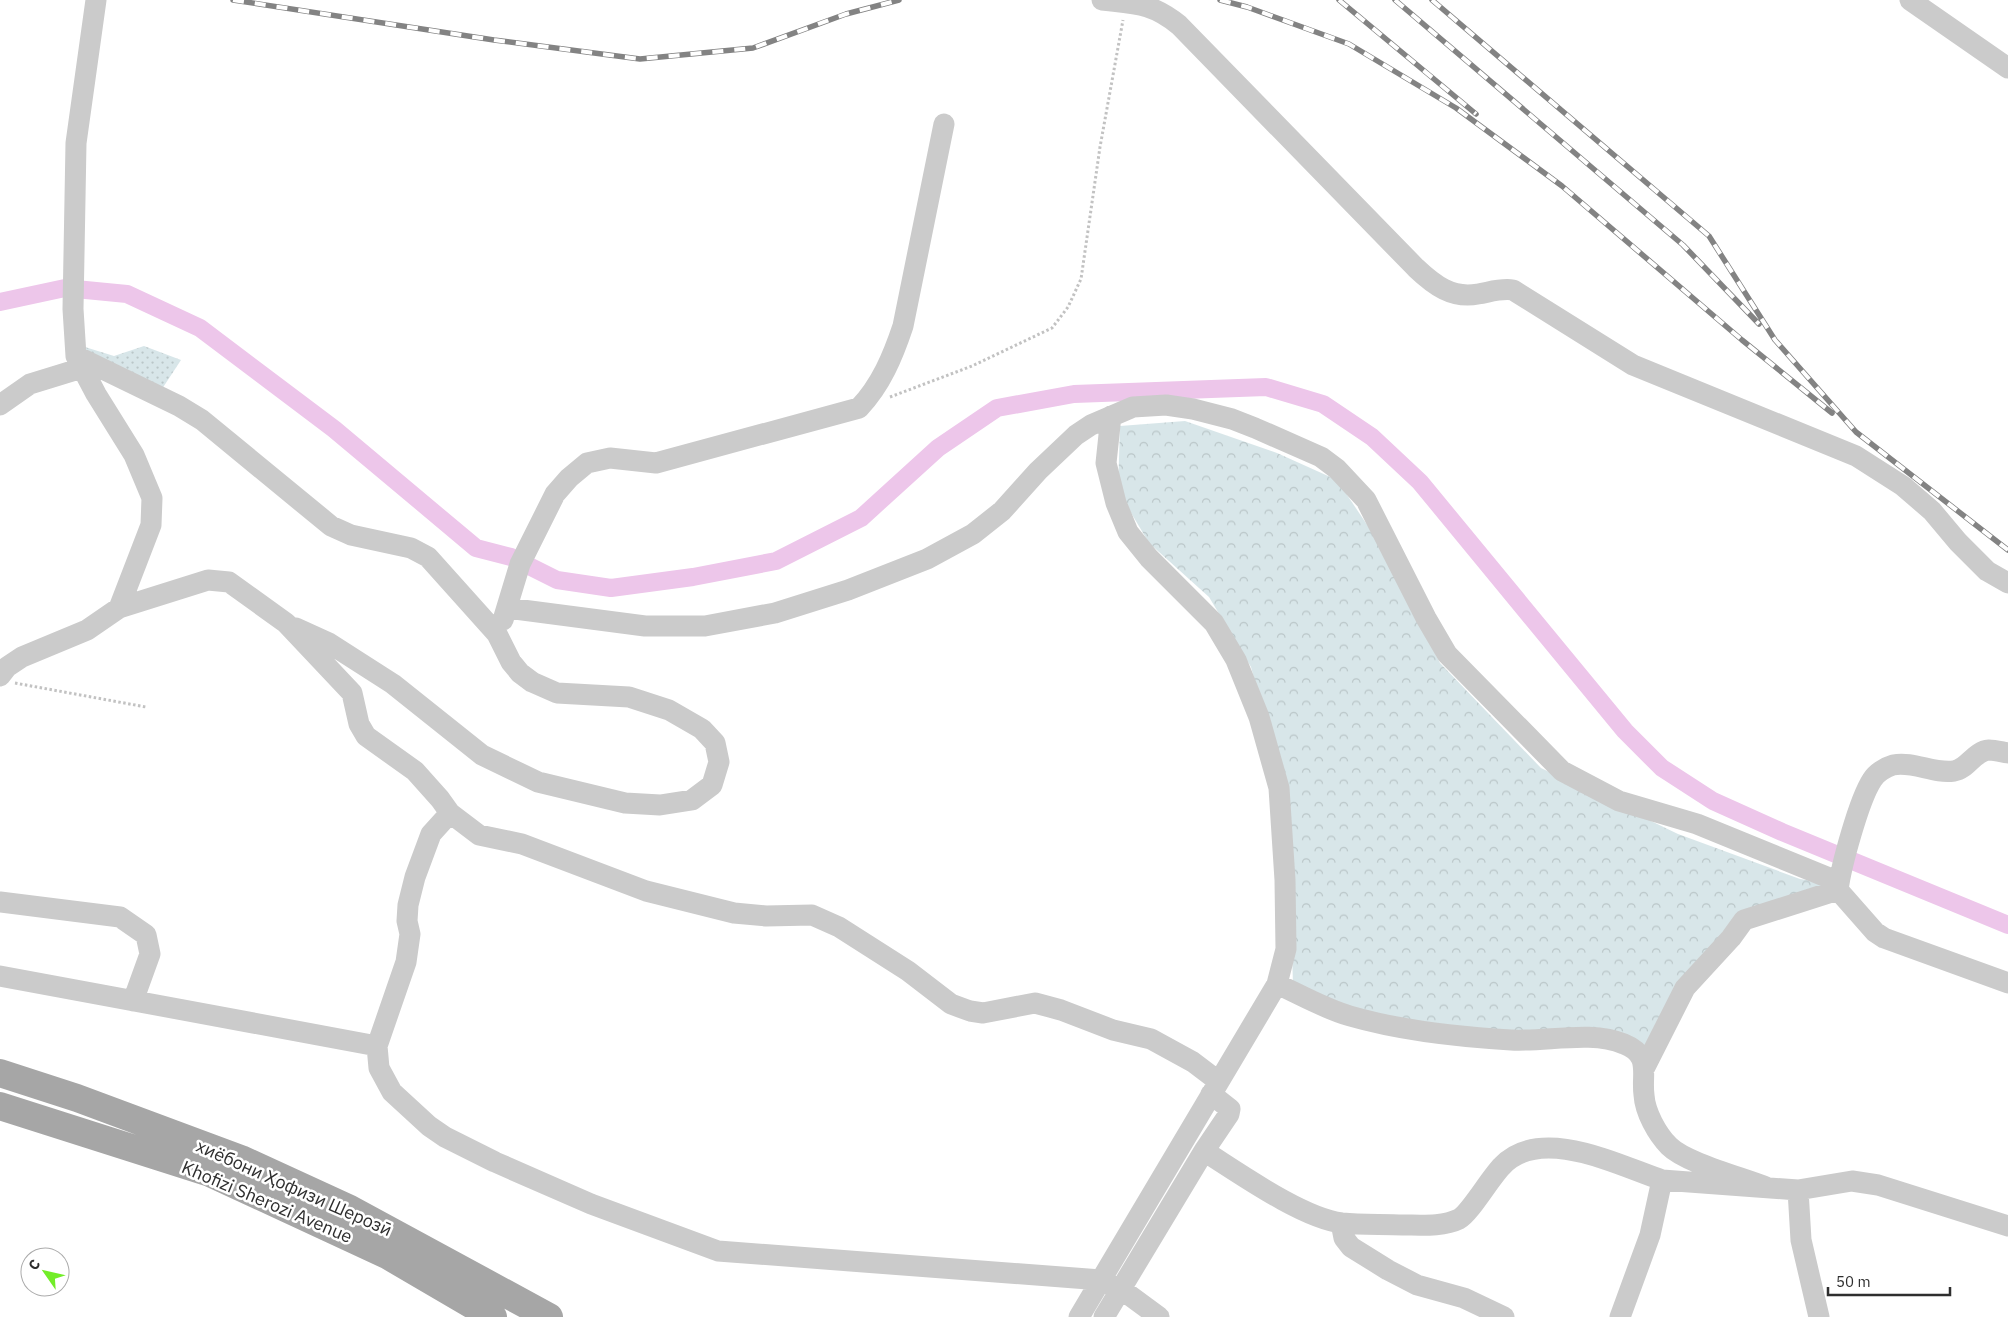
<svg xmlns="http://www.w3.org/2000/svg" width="2008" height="1317" font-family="'IBM Plex Sans',sans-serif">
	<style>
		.grass { fill: url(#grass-dots) }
		.forest { fill: url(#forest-crowns) }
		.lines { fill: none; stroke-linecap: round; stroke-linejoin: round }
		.canal { stroke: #edc6ea; stroke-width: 18 }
		.path { stroke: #c2c2c2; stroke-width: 3; stroke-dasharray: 2.5 2.5; stroke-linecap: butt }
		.minor { stroke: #cbcbcb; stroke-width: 21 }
		.major { stroke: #a6a6a6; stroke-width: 28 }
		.rail-casing { stroke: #838383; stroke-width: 5.5 }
		.rail { stroke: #fff; stroke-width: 4; stroke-dasharray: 11; stroke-linecap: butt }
		.labels { text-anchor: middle; stroke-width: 5; stroke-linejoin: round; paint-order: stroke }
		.street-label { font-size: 18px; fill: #2e2e2e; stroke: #fff }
	</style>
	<defs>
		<pattern id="grass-dots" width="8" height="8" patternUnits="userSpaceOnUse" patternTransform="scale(1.25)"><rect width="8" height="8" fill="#d8e6e9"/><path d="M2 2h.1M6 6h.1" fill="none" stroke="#bac6c8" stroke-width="1.8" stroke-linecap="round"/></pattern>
		<pattern id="forest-crowns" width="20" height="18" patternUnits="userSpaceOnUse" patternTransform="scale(1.25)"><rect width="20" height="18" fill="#d8e6e9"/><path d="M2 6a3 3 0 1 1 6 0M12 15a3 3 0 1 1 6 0" fill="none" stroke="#bac6c8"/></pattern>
	</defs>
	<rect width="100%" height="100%" fill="#fff"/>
	<path class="grass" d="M72,343l42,13 30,-10 37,14 -21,32z"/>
	<path class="forest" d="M1185,421l92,32 60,27 43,64 60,119 101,105 137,66 122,45 33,5 -92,32 -94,140 -19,-16 -118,-4 -161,-24 -56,-26 -5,-180 -37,-139 -42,-70 -60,-54 -31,-52 2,-65z"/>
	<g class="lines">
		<path class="canal" d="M0,302l65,-14 62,6 73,34 134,101 142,119 35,9 46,23 54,8 82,-11 83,-16 85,-43 77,-70 59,-40 77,-14 192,-7 57,17 49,33 48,45 205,249 37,37 51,33 69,31 226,93"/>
		<path class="path" d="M890,397l82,-31 80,-38 16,-21 13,-28 19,-132 23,-127
			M15,683l131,24"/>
		<path class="minor" d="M96,0l-20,143 -3,166 3,47 20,38 38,61 18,43 -1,27 -32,83
			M1102,0c34,4 50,3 77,25l237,243c18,17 36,31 62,26 12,-2 23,-6 35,-4l120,75 223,91 47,30 29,25 26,31 29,29 21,12
			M1910,0l98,68
			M76,356l103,50 23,14 129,106 20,9 60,13 17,9 69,77 14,28 9,11 12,9 25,11 72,4 40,13 33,19 13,14 4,19 -7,23 -20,15 -32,5 -35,-2 -87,-21 -56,-27 -89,-71 -64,-41 -33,-15
			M0,405l30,-21 52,-16
			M507,608l138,18h60l70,-13 73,-23 79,-31 46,-25 29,-23 36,-40 38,-36 15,-10 42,-18 33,-2 27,4 39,10 23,9 66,29 16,12 29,31 60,118 21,36 115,117 57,30 78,23 142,58
			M503,620l17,-56 35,-70 14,-16 18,-15 23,-5 46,5 203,-55c22,-23 34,-52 44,-82l41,-202
			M0,676l7,-9 15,-10 65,-27 32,-22 89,-28 21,2 57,41 66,70 7,31 7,12 49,35 25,28 10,14 29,22 43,9 124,47 88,22 32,3 46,-1 27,12 69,44 43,33 19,7 13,2 52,-10 26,7 52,20 38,9 42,23 25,19
			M2008,753c-6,-1 -13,-3 -19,-3 -15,1 -21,19 -35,21 -21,3 -40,-10 -61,-6 -7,2 -17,8 -21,15 -13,20 -31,86 -34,110l37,42 9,6 124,45
			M450,813l-19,21 -16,43 -7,28 -1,16 3,13 -4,28 -29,84 2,22 13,24 37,34 16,11 50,25 96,42 127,47 383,29 20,9 38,28
			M0,902l120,15 26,18 4,19 -17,47
			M0,976l377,70
			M1277,984c24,11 48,25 73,32 52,15 108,21 161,24 36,2 80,-10 113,4 28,11 17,30 20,51 1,17 13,39 25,51 17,17 72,31 97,41
			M1645,1067l40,-79 46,-50 13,-18 94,-30
			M1211,1094l19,15 -1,5 -25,37c35,22 98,67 138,72 20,2 41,1 61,2 17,0 40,2 56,-6 11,-6 31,-41 43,-53 38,-41 116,-1 160,14
			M1798,1190l3,50 18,77
			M1341,1223l3,15 7,9 37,23 29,15 47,13 40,19
			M1079,1317l198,-333 9,-35 -1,-69 -6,-92 -20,-71 -23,-57 -22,-37 -65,-65 -21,-26 -12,-29 -10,-40 5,-47
			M1104,1317l100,-166
			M1620,1317l30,-82 12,-55 136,10 54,-9 26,4 130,41"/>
		<path class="major" d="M0,1073l77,25 164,61 109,50 199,108
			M0,1106l210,67 177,82 106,62"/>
		<g class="rail-casing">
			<path id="rail" d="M233,0l261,40 146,19 113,-11 93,-34 53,-14
				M1220,0l27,7 102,37 107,64 106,78 180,154 90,73
				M1339,0l137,114
				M1395,0l288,245 76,79
				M1432,0l277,236 66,104 81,92 152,118"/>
		</g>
		<use href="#rail" class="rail"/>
	</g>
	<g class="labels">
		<g class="street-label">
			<text transform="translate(294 1188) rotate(24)" y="6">хиёбони Ҳофизи Шерозӣ</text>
			<text transform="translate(267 1202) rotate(23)" y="6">Khofizi Sherozi Avenue</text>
		</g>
	</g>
	<g transform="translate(45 1272) rotate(304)"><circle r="24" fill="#ffffff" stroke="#ababab"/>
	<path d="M0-4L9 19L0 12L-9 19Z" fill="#72ed28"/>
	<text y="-8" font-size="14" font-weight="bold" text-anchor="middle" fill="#2e2e2e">С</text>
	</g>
	<path d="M1828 1287v8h122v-8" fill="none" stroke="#2e2e2e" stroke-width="2.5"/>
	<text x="1836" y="1287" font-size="15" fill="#2e2e2e" stroke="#ffffff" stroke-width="4" paint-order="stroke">50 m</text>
</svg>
